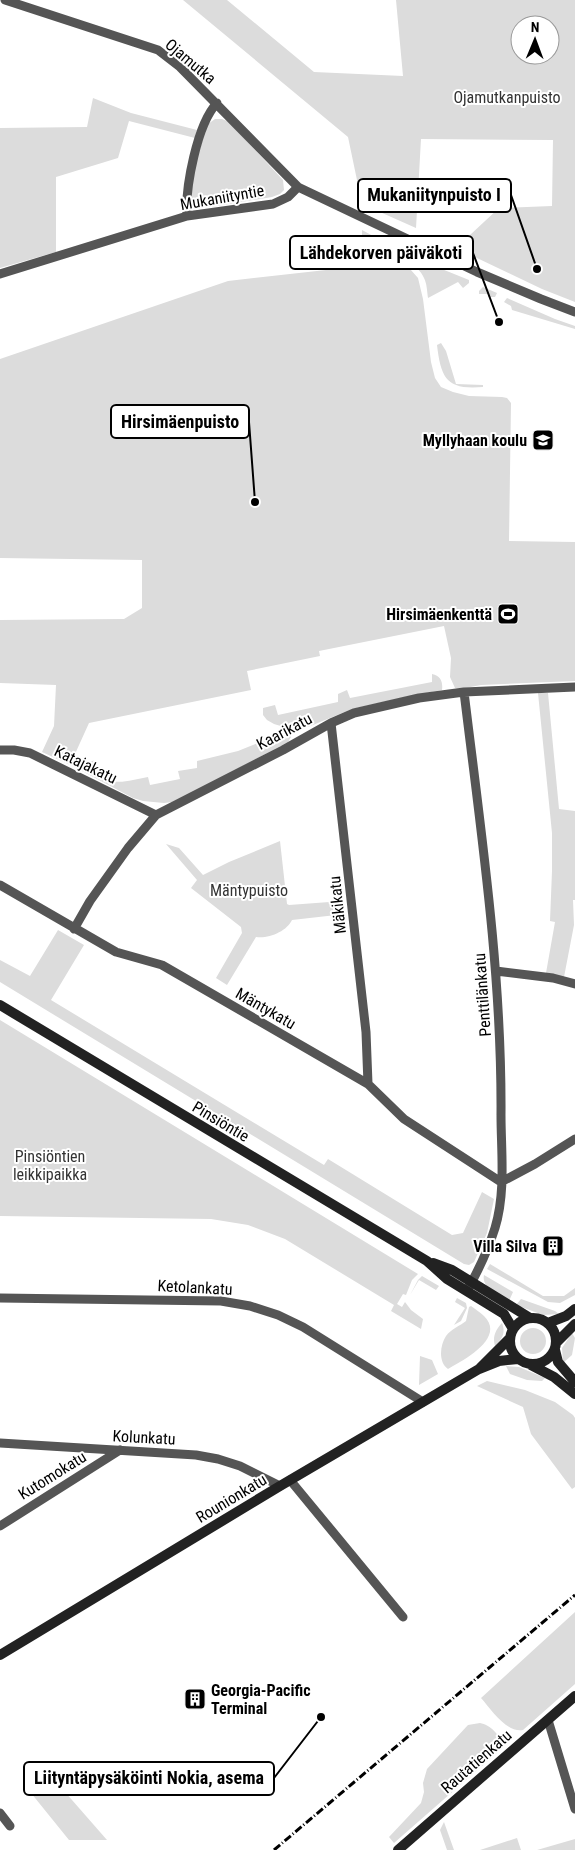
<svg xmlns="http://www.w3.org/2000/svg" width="575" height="1850" font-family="'Roboto Condensed',sans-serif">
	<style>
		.green { fill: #dcdcdc; fill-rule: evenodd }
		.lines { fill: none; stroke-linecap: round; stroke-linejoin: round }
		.street { stroke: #555; stroke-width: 9 }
		.secondary { stroke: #222; stroke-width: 10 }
		.rail { stroke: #000; stroke-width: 3; stroke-dasharray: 8 2.5 1 2.5; stroke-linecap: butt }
		.labels { text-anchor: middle; stroke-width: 4; stroke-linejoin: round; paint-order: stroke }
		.street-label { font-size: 16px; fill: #000; stroke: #fff }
		.park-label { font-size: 16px; fill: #333; stroke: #fff }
		.poi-label { font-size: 16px; font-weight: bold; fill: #000; stroke: #fff; text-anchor: end }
		.leader { fill: none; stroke: #000; stroke-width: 2 }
		.callout-dot { fill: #000; stroke: #fff; stroke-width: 2 }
		.callout { fill: #fff; stroke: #000; stroke-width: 2 }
		.callout-label { font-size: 18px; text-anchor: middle; font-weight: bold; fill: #000 }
	</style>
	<rect width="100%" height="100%" fill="#fff"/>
	<path class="green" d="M183,0h44l87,72 89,4 -7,-76h179v302l-33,-13 -86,-41 43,-40 53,-2 1,-66 -132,-1 -5,89 -54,-24 -14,-67zM520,25h30v30h-30z
		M93,98l38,15 66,17 -2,8 -66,-17 -11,37 -62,19v75l-56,16v-140l87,-1z
		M215,119h7l7,3 54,58 1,10 -4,4 -8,3 -61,10h-8l-11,-8c-3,-22 9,-53 16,-75z
		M362,230l35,19 5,11 16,18 5,21 8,63 4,16 6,9 12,5 16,4 33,1 5,1 4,5 -2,138 66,1v139l-94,4 -21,4 -5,-1 -5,-11 1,-19 -7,-32 -125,25 1,5 -73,15 4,19 -162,33 -19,42 -28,-13 12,-26 2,-41 -56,-2v-63l124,-1 18,-11v-48l-142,-2v-199l228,-78 134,-15z
		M412,257l57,23v3l-6,5 -5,-6 -30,16c-1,-7 -1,-14 -4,-20 -3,-8 -12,-12 -12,-21z
		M483,287l14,6 -2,4h-7v-3h-9v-3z
		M507,298l48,21 20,7v3l-63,-19 -1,-4 -7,-4z
		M441,343l5,8 10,33 27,1v2c-36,3 -42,-8 -46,-42z
		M432,674c9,2 11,8 10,16l-37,7 -53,12 -44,18h-24l-10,-3 -7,-4 -4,-5v-7l12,-3 3,10 60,-13v-8l9,-4 3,8 82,-16z
		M538,693h10l11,116 16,2v89h-2l1,25 -10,52 -18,-4 9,-51 -5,-1 2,-50v-38z
		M284,733l5,1 2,3 -3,5 -85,45 -31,15 -8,1 -21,-2 -10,-3 -51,-27 2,-8 12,-3c5,31 30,21 52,17l2,8 30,-6 -2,-8 19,-3v-7l41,-10 40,-16z
		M280,841l7,63 2,1 54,-4 2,13 -53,6c-5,11 -23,19 -36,17l-29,48 -11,-7 26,-45 -1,-6 -50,-39 6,-8 -31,-36 13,4 24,27 26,-13z
		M58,930l26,15 -33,55 273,165 4,-6 124,76 11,-2 19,-41 12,7 -7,34 -13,29 -5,3 -5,-1 -464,-282v-22l30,16z
		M0,1020l418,254 -6,6 -6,15 -3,-1 -6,10 5,3 3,-5 6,8 12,9 -2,10 -30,-18 3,-6 -109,-66 -37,-14 -37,-6 -211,-3z
		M490,1264l53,32h21l11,-8v7l-15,8 -12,-1 -61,-33z
		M484,1275l29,17 -4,9c-10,-6 -28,-13 -25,-26z
		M422,1276l17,10 -3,4 -17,-10 -9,15 8,-15z
		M457,1298l9,5 1,5 -6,13 -7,4 11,-17 -10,-6z
		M521,1299l34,12 4,3 -16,1 -27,-10z
		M471,1306c4,3 9,6 13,10 22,22 -20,44 -36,53 -10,-7 -8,-24 -2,-33 5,-7 14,-10 20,-15l3,-14z
		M502,1323c4,10 0,16 -7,23 -3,-9 1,-17 7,-23z
		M520 1341a13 13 0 1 1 26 0a13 13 0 1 1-26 0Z
		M572,1333l3,5 -3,17 -9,8 -1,-15z
		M420,1356l12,4 6,14 -19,11z
		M506,1366l13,1 26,11 -3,3 -15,-1 -17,-6z
		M487,1381l38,9 30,12 18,13 2,3v69l-3,2 -41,-55 -8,-27 -46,-21z
		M575,1612v72l-52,46c-17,3 -32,-21 -42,-32z
		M480,1723c12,2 25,16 19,28l-105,92 -5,-6 32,-34 3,-11 -1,-9 4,-14 41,-44z
		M51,1776l56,64h-38l-38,-47z
		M444,1822l10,28h-7l-7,-20z
		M517,1838l4,12h-41z
		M575,1839v11h-38z"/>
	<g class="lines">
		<path class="street" d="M5,0l153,50 22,17 118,120 179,85 64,27 34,13
			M187,216c-2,-28 10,-92 30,-113
			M0,274l187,-58 86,-12 15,-7 10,-10
			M464,692c17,140 38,281 37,423 0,36 5,77 -6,113 -6,19 -16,41 -26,59
			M331,723l35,309 2,52
			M0,750h14l16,3 126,62
			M0,885l116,67 46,13 206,119 36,35 97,63
			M74,929l16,-28 38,-53 28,-33 127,-65 48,-27 23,-10 65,-15 45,-6 111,-5
			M496,971l57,7 22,6
			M501,1182l34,-18 40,-25
			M0,1298l221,3 29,5 28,9 25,12 120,75
			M0,1443l196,12 22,4 22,7 40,20
			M290,1480l113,137
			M0,1526l120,-76
			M548,1720l27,89
			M0,1813l10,13"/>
		<path class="secondary" d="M0,1005l427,256 20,18 57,35 9,15
			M433,1263l19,7 78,48
			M510 1341a23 23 0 1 1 46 0a23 23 0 1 1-46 0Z
			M548,1323l18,-7 9,-7
			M557,1342l18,-18
			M555,1350l3,12 17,20
			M531,1365l23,12 21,17
			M480,1368l30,-30
			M0,1655l280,-169 199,-117 20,-8 19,-2
			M398,1850l177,-154"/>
		<path class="rail" d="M274,1850l301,-255"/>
	</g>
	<defs>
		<g id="school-square" transform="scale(1.125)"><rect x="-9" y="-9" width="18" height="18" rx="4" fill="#000" stroke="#fff"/><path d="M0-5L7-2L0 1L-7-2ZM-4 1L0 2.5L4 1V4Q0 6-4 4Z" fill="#fff"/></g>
		<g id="stadium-square" transform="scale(1.125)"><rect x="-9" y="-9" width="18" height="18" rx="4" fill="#000" stroke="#fff"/><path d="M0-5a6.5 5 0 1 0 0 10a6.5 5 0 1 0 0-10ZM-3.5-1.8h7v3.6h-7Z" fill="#fff"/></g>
		<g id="building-square" transform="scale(1.125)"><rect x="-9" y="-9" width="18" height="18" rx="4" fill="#000" stroke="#fff"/><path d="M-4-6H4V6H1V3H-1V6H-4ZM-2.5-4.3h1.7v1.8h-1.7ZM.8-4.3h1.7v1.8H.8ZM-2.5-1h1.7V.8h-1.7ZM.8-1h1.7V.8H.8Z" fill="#fff"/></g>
	</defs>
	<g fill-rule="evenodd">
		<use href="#school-square" x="543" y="440"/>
		<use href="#stadium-square" x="508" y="614"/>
		<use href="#building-square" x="553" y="1246"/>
		<use href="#building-square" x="195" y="1699"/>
	</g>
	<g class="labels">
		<g class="street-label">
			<text transform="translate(191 61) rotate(40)" y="6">Ojamutka</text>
			<text transform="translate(222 197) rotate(-10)" y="6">Mukaniityntie</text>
			<text transform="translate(284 731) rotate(-28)" y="6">Kaarikatu</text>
			<text transform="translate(86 764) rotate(26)" y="6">Katajakatu</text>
			<text transform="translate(337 905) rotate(-96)" y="6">Mäkikatu</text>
			<text transform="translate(482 995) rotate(-94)" y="6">Penttilänkatu</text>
			<text transform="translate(266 1008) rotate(30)" y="6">Mäntykatu</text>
			<text transform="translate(221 1121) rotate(31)" y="6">Pinsiöntie</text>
			<text transform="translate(195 1287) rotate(3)" y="6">Ketolankatu</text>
			<text transform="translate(144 1437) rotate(3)" y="6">Kolunkatu</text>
			<text transform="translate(52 1475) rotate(-32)" y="6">Kutomokatu</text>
			<text transform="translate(231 1498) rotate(-31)" y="6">Rounionkatu</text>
			<text transform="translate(476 1761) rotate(-41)" y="6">Rautatienkatu</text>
		</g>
		<g class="park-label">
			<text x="507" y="103">Ojamutkanpuisto</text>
			<text x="249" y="896">Mäntypuisto</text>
			<text x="50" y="1162">Pinsiöntien<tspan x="50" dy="18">leikkipaikka</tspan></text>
		</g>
		<g class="poi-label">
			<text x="527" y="446">Myllyhaan koulu</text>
			<text x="492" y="620">Hirsimäenkenttä</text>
			<text x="537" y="1252">Villa Silva</text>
			<text x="211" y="1696" text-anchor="start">Georgia-Pacific<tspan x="211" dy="18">Terminal</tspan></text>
		</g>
	</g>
	<path class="leader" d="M537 269L511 195M499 322L473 253M255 502L249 422M321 1717L274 1778"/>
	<g class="callout-dot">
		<circle cx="537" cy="269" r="5"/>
		<circle cx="499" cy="322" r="5"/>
		<circle cx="255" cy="502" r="5"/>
		<circle cx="321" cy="1717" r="5"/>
	</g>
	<g class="callout">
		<rect x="358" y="179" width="153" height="33" rx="5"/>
		<rect x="290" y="236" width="183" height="33" rx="5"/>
		<rect x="111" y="405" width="138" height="33" rx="5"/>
		<rect x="24" y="1762" width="250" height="33" rx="5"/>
	</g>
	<g class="callout-label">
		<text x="434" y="201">Mukaniitynpuisto I</text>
		<text x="381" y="259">Lähdekorven päiväkoti</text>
		<text x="180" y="428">Hirsimäenpuisto</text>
		<text x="149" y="1784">Liityntäpysäköinti Nokia, asema</text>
	</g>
	<g transform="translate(535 40) rotate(1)"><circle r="24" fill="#ffffff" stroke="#999999"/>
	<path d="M0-4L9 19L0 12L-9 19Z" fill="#000000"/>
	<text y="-8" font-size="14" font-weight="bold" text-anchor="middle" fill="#000000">N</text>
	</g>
</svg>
